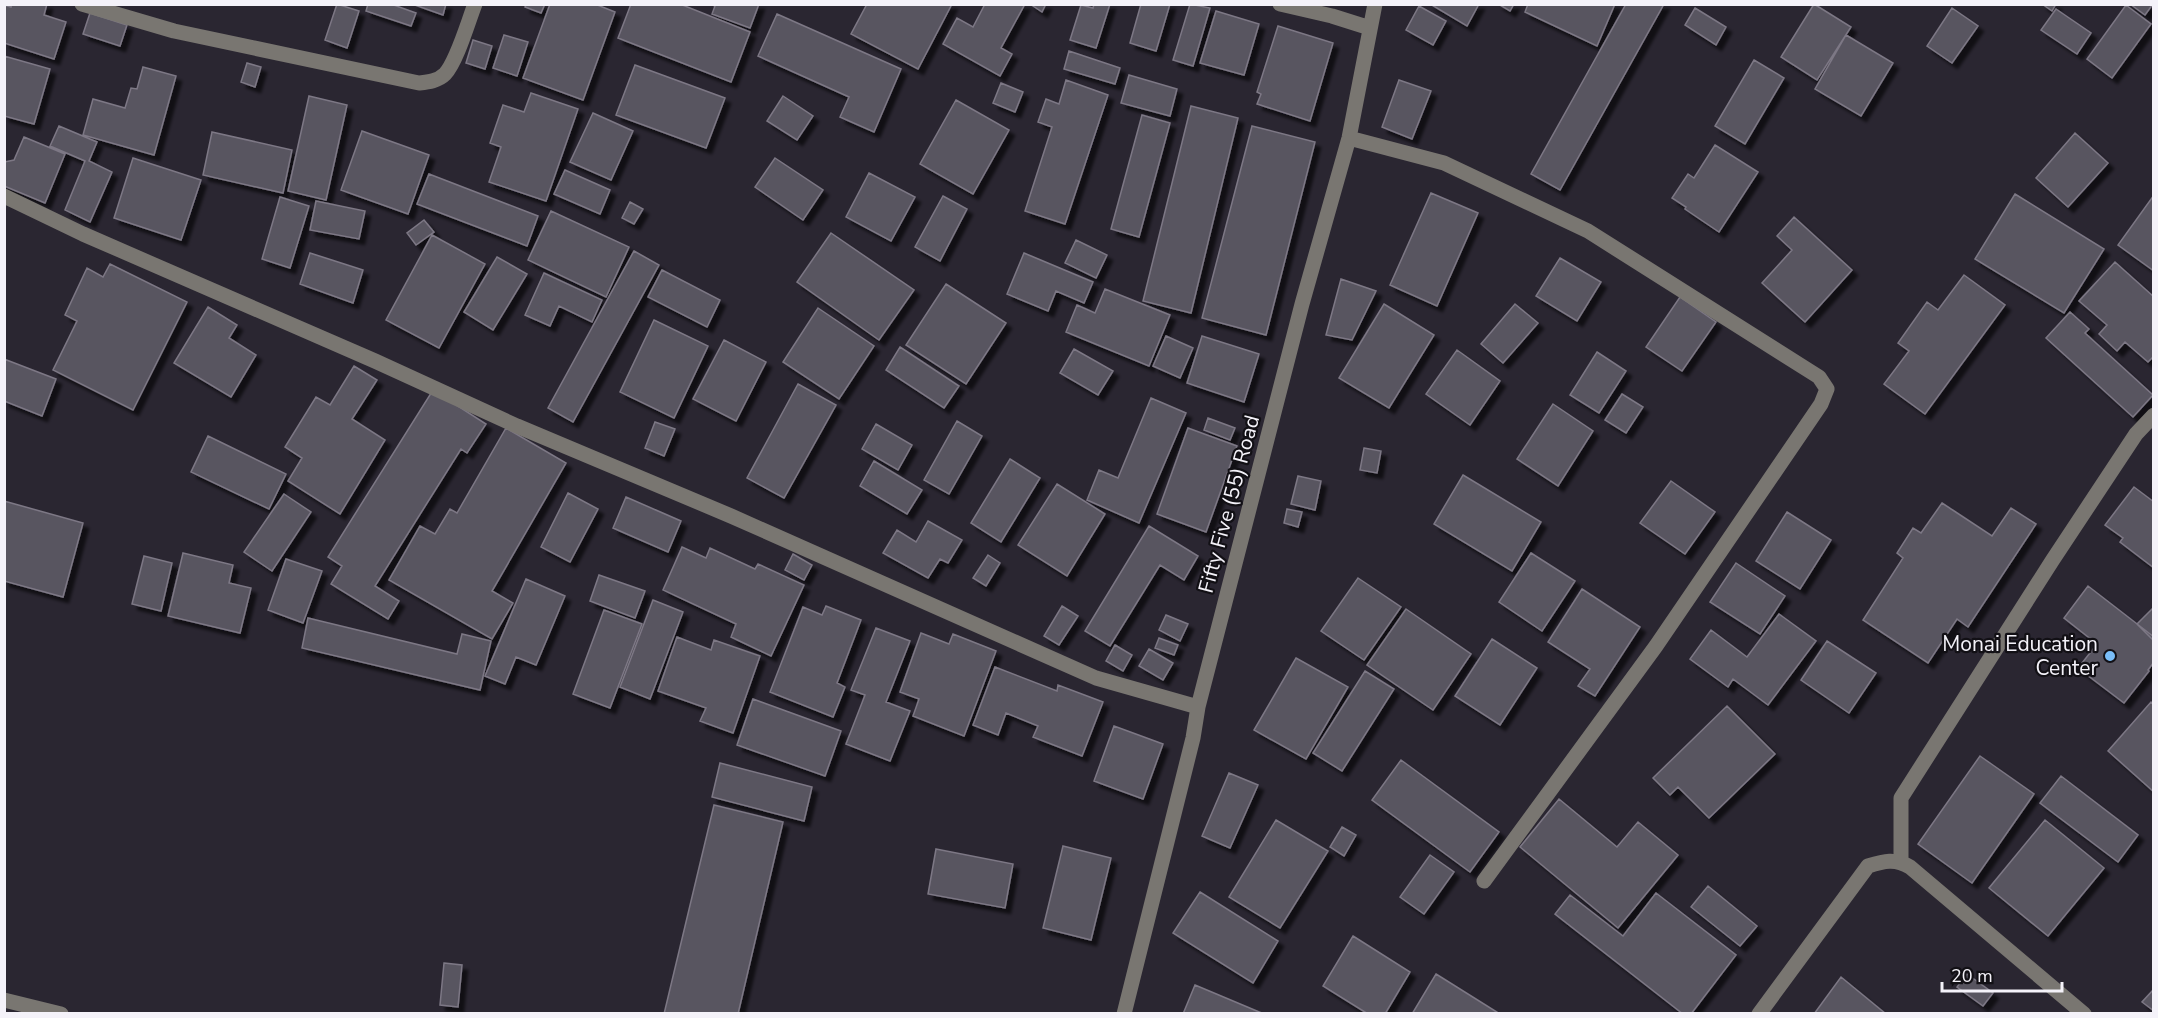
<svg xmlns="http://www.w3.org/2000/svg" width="2158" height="1018" font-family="'Nunito Sans',sans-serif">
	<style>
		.building { fill: #595561; stroke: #7d7885; stroke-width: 1.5; filter: url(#shadow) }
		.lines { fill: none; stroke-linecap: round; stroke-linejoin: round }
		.minor { stroke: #797671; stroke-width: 15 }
		.poi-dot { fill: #7abef8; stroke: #121015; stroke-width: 2 }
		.labels { text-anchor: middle; stroke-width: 4.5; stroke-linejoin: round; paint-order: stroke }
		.street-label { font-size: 21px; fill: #f4f2f9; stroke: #121015 }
		.poi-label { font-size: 21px; fill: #f4f2f9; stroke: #121015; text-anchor: end }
	</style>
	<defs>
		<filter id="shadow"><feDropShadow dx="5.5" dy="5.5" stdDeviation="1.5" flood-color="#0009"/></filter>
	</defs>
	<rect width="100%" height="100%" fill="#2a2631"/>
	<path class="building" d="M12,4h35l-3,11 22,7 -12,37 -50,-16v-38l7,2z
		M337,4l22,7 -12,37 -22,-8z
		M368,4h23l25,9 -5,13 -45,-15z
		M412,4h34l-3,11z
		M526,4h19l-4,9 -16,-6z
		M550,4h45l20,8 -32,88 -60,-22z
		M631,4h49l70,28 -19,50 -113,-44z
		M710,4h49l-9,24 -38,-14 3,-8z
		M867,4h85l-34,65 -67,-35z
		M985,4h40l-24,44 11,6 -12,22 -57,-32 14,-26 16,9z
		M1030,4h16l-4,8z
		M1094,4h16l-14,44 -26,-8 11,-35 12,3z
		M1141,4h29l-14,47 -26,-8z
		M1190,4l20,4 -17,58 -20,-6z
		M1430,4h49l-12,22z
		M1498,4h16l-4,7z
		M1528,4h87l-18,42 -72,-34z
		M1626,4h38l-104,186 -29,-16z
		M1814,4l37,23 -34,53 -36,-23z
		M2042,4h14l-4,7z
		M2130,4h23l-8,11z
		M2126,5l25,19 -39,54 -25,-19z
		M1419,6l27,15 -13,24 -27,-15z
		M1695,8l31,19 -10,18 -31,-20z
		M1952,8l26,18 -26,37 -25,-17z
		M2056,9l35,24 -14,21 -36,-24z
		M1216,11l43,13 -15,51 -44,-12z
		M90,13l37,12 -7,21 -37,-12z
		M777,14l124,55 -27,63 -34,-15 9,-20 -91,-41z
		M1278,26l55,17 -23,78 -53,-17 4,-10 -4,-2z
		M504,35l24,7 -11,34 -24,-8z
		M1846,35l47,28 -32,53 -46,-27z
		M473,40l19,6 -7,23 -19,-6z
		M1069,51l51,17 -5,16 -51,-15z
		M4,56l46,13 -16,55 -30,-8z
		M1754,60l30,18 -39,66 -30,-18z
		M247,63l14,4 -6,20 -14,-5z
		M635,65l90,33 -19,50 -90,-33z
		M143,67l33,9 -22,79 -71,-20 10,-36 32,9 6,-20 6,1z
		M1129,75l48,14 -7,27 -49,-13z
		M1066,80l42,15 -43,129 -40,-13 27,-84 -14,-5 8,-23 13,5z
		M1399,80l32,11 -19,48 -30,-12z
		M1001,83l22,9 -8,20 -22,-9z
		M531,93l47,16 -32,92 -57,-19 12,-35 -11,-4 13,-38 21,7z
		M309,96l38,9 -21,95 -38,-9z
		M783,96l30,20 -16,24 -30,-19z
		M956,100l53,30 -36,64 -53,-30z
		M1191,106l47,12 -47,195 -48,-12z
		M593,113l40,18 -22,49 -41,-18z
		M1142,115l28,8 -31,114 -28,-8z
		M59,126l38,16 -8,19 23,11 -22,50 -25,-12 20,-49 -35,-15z
		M1252,126l63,16 -49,193 -64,-17z
		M362,131l67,24 -21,59 -67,-24z
		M212,132l80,18 -9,43 -80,-18z
		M2075,133l33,30 -40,44 -32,-29z
		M24,137l41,17 -20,49 -41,-17v-24l10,-2z
		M1715,145l43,27 -39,60 -34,-23 1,-2 -14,-9 16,-24 6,4z
		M133,158l68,22 -20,60 -67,-22z
		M775,158l48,32 -20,30 -48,-33z
		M565,170l45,20 -10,24 -46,-20z
		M869,173l46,24 -24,44 -45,-24z
		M429,174l109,42 -11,30 -110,-42z
		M1431,193l47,20 -41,93 -47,-21z
		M2015,194l89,55 -40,64 -89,-54z
		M2154,195v76l-36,-26z
		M943,196l24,13 -27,52 -25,-14z
		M280,197l29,9 -19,62 -28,-9z
		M316,201l49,10 -6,28 -49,-9z
		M630,202l13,7 -9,15 -12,-6z
		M551,211l78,36 -23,50 -78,-37z
		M1794,217l58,53 -47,52 -43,-39 30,-33 -15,-14z
		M424,220l10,12 -18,13 -9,-12z
		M831,233l83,57 -35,50 -82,-58z
		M432,235l53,29 -46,84 -53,-28z
		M1076,240l31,15 -11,23 -31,-15z
		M634,251l25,14 -86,157 -25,-14z
		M310,253l53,17 -10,33 -53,-19z
		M1024,253l69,29 -9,21 -28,-12 -8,20 -41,-17z
		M497,257l30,17 -34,56 -29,-18z
		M1560,258l41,24 -24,39 -41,-25z
		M2115,262l39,35v59l-6,6 -23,-20 -8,9 -18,-17 8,-9 -28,-24z
		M110,264l77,38 -54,108 -80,-40 24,-49 -12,-6 22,-47 16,9z
		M662,270l58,30 -13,27 -59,-30z
		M544,273l58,27 -10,22 -33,-16 -9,20 -25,-11z
		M1964,275l41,30 -80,109 -41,-30 25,-33 -11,-8 29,-41 11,8z
		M1341,279l35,12 -24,49 -26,-5z
		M946,284l60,39 -40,61 -60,-39z
		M1105,289l65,26 -21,51 -83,-34 11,-27 18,8z
		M1680,297l36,25 -34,49 -36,-24z
		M1384,304l50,31 -45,73 -50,-30z
		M1515,304l23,19 -35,40 -22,-19z
		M208,307l29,18 -8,13 27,17 -25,42 -57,-34z
		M818,308l56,38 -35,53 -56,-37z
		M2070,312l19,17 -4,4 68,62 -20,22 -87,-79z
		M654,320l54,26 -34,72 -54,-26z
		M1166,336l27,12 -13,30 -27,-12z
		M1202,336l57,18 -15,48 -57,-19z
		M724,340l42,22 -30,59 -43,-22z
		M900,347l59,39 -15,22 -58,-38z
		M1074,349l39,22 -15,24 -38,-22z
		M1457,350l43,31 -30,44 -44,-31z
		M1597,352l29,19 -27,42 -29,-18z
		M4,359l52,20 -14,37 -38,-15z
		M354,366l23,14 -25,39 33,21 -45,74 -52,-33 14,-23 -17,-11 31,-50 14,8z
		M798,384l38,21 -52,93 -37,-20z
		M433,390l53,34 -19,29 -6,-4 -86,137 24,15 -11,18 -57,-35 11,-18 -14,-9z
		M1622,394l21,13 -17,26 -21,-13z
		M1151,398l35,15 -47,110 -52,-23 12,-30 19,8z
		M1553,404l40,27 -35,55 -41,-27z
		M1208,418l27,10 -5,12 -26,-10z
		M957,421l25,15 -33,58 -25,-14z
		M655,422l20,7 -11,27 -19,-8z
		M876,424l36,21 -14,25 -36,-21z
		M506,428l60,35 -74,128 21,12 -21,36 -103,-59 31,-54 15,8 15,-25 7,4z
		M1188,428l49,18 -31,86 -49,-18z
		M208,436l78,38 -17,35 -78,-37z
		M1364,448l17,3 -4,22 -17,-3z
		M1010,459l30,19 -39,64 -30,-19z
		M874,461l48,29 -15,24 -47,-28z
		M1463,475l78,47 -29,49 -78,-47z
		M1298,476l23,5 -6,29 -24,-6z
		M1671,481l44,31 -30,42 -45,-31z
		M1057,484l48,30 -38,62 -49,-31z
		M2134,487l20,15v66l-34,-26 3,-4 -18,-13z
		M568,493l30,16 -28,53 -29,-15z
		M284,494l27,18 -39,59 -28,-19z
		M626,497l55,24 -13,31 -55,-24z
		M4,501l79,22 -20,74 -59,-16z
		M1942,503l50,33 19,-28 25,16 -68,103 -11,-8 -29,44 -65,-43 40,-62 -6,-5 16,-25 8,5z
		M1287,509l15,3 -4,15 -14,-4z
		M1787,512l44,28 -31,49 -44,-28z
		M928,521l34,19 -14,23 -8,-4 -12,19 -45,-25 14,-23 19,12z
		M1149,526l49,30 -14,24 -24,-15 -50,81 -25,-15z
		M682,547l24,11 4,-10 45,21 3,-5 46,21 -33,71 -40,-19 5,-13 -73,-34z
		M183,553l50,12 -4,18 22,5 -11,45 -72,-17z
		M1531,553l44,28 -33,50 -43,-29z
		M793,554l19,11 -8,15 -19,-10z
		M988,555l12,8 -14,23 -13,-8z
		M144,556l28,7 -11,48 -29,-7z
		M286,559l36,12 -19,52 -35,-13z
		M1736,563l49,33 -25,38 -50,-32z
		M599,575l46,16 -10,27 -45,-17z
		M1358,578l43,29 -37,53 -43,-29z
		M526,579l39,17 -29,69 -20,-8 -11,27 -20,-8z
		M2088,586l66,51v25l-6,8 1,1 -25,32 -46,-35 19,-24 -33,-26z
		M1582,589l58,38 -45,69 -17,-10 12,-17 -42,-27z
		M653,600l30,12 -33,87 -30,-12z
		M826,606l35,14 -24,63 8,4 -12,30 -63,-25 33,-85 19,8z
		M1062,606l16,10 -19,29 -15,-9z
		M2154,607v34l-17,-17z
		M1406,609l65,45 -38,56 -66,-45z
		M604,610l38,14 -32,84 -37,-14z
		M1779,614l37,27 -48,64 -35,-26 -5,8 -38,-28 21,-29 36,27z
		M1166,615l22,9 -8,17 -21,-11z
		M308,618l149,36 5,-20 29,7 -11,49 -178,-42z
		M876,628l34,13 -24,61 24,9 -20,50 -44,-17 19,-49 -14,-5z
		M921,633l28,11 4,-10 43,17 -32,85 -51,-20 6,-17 -19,-7z
		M677,637l34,13 3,-10 46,16 -27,77 -33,-12 6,-13 -48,-17z
		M1159,638l19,7 -4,10 -19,-7z
		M1492,639l45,29 -37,57 -45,-29z
		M1827,641l49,32 -27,40 -48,-33z
		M1115,645l17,10 -9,16 -17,-10z
		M1149,649l24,14 -10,17 -24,-14z
		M1296,658l52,29 -42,72 -52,-29z
		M995,667l62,24 1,-6 45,17 -21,54 -49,-19 5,-11 -32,-13 -8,22 -25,-10z
		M1365,671l29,18 -52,82 -29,-18z
		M753,699l88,32 -16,45 -88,-31z
		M2151,702l3,3v87l-46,-41z
		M1727,706l48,48 -66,64 -31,-31 -8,8 -17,-17z
		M1114,726l49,18 -20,55 -49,-18z
		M1980,756l54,38 -62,89 -54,-39z
		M1401,760l98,72 -29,40 -98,-72z
		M720,763l92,24 -8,34 -92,-24z
		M1229,773l29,12 -28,63 -28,-12z
		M2061,776l77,59 -20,27 -78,-59z
		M1559,799l58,48 21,-25 40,33 -60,73 -98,-81z
		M714,805l69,17 -45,192h-74z
		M1276,820l52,31 -48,77 -51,-31z
		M2045,820l59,48 -56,68 -59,-48z
		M1342,827l14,8 -12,21 -14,-9z
		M1063,846l48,12 -20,82 -48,-12z
		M936,849l77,15 -8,44 -77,-14z
		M1430,855l24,17 -30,42 -24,-17z
		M1708,886l49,40 -17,20 -49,-39z
		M1200,892l78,49 -25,42 -80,-50z
		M1656,893l80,62 -45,59h-8l-128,-100 15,-19 53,41z
		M1353,936l57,36 -25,42h-17l-45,-28z
		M444,963l18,2 -4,42 -18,-2z
		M1436,974l64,40h-88z
		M1967,974l26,19 -10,13 -26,-19z
		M1841,977l45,37h-72z
		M1195,985l69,29h-81z
		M2154,989v22l-12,-9z"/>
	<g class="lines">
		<path class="minor" d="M82,4l92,27 245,52c9,-1 19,-2 26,-9 12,-13 23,-52 30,-70
			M1280,4l52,12 38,12
			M1349,138l95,25 144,68 231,146 8,12 -6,15 -165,242 -172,235
			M4,196l79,38 292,127 142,65 214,90 365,162 102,29
			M1901,862v-64l151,-237 84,-127 18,-19
			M4,1000l57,14
			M1124,1014l69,-276 5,-31 104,-403 47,-166 26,-134
			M1759,1014l109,-148c16,-5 27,-8 42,1l174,147"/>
	</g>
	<circle class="poi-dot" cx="2110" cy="656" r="6"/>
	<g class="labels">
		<g class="street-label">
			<text transform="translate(1229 504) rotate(-75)" y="7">Fifty Five (55) Road</text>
		</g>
		<g class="poi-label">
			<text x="2098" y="651">Monai Education<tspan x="2098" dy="24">Center</tspan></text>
		</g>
	</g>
	<rect width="2158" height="1018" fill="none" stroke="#f4f2f9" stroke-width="12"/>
	<path d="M1942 982v9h120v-9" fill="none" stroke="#f4f2f9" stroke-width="3"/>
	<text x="1951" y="982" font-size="18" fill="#f4f2f9" stroke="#121015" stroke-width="4.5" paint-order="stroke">20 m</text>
</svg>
